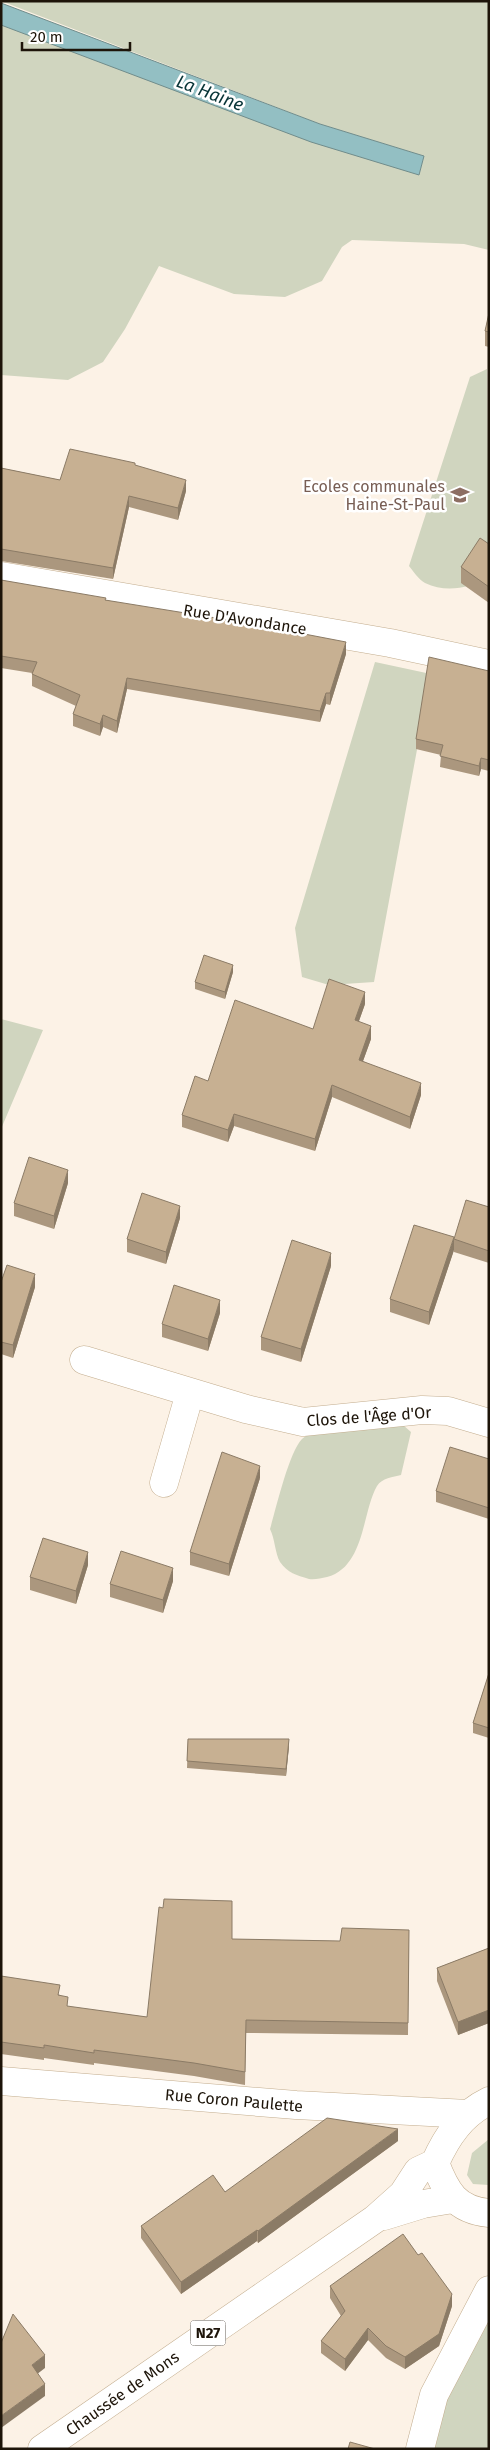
<svg xmlns="http://www.w3.org/2000/svg" width="490" height="2450" font-family="'Fira Sans',sans-serif">
	<style>
		.green { fill: #d0d5bf }
		.water { fill: #93bfc3; stroke: #708c8b }
		.lines { fill: none; stroke-linecap: round; stroke-linejoin: round }
		.minor-casing { stroke: #c3ad8e; stroke-width: 29 }
		.major-casing { stroke: #c3ad8e; stroke-width: 29 }
		.minor { stroke: #fff; stroke-width: 28 }
		.major { stroke: #fff; stroke-width: 28 }
		.wall { fill: #ab977e }
		.shaded-wall { fill: #8b7b66 }
		.building { fill: #c7b092; stroke: #8b7b66 }
		.labels { text-anchor: middle; stroke-width: 5; stroke-linejoin: round; paint-order: stroke }
		.shield { fill: #fff; stroke: #615a53; stroke-width: 1 }
		.shield-label { font-size: 15px; font-weight: bold; fill: #1d1409 }
		.education-label { font-size: 16px; fill: #785e54; stroke: #fff; text-anchor: end }
		.street-label { font-size: 16px; fill: #1d1409; stroke: #fff }
		.water-label { font-size: 18px; font-style: italic; fill: #073437; stroke: #fff }
	</style>
	<rect width="100%" height="100%" fill="#fcf2e6"/>
	<path class="green" d="M1,1h488v249l-25,-6 -112,-4 -10,7 -20,34 -37,16 -51,-3 -75,-28 -34,63 -22,33 -35,18 -67,-5v-350l418,150 5,-19 -104,-32z
		M487,369l2,209c-20,10 -43,15 -64,5 -6,-3 -12,-12 -16,-17l61,-189z
		M375,662l56,12 -57,308 -45,3 -27,-8 -7,-49z
		M1,1019l42,11 -42,99z
		M403,1425l8,7 -10,43c-8,2 -19,3 -24,11 -15,26 -12,81 -50,91 -6,1 -12,3 -18,2 -13,-4 -21,-6 -29,-17 -5,-9 -5,-23 -10,-33 6,-20 19,-77 32,-90 14,-14 79,-13 101,-14z
		M489,2139v46l-16,-1 -6,-9 5,-22z
		M489,2290v159h-69z"/>
	<path class="water" d="M1,3l319,121 104,32 -5,19 -108,-33 -310,-117z"/>
	<g class="lines">
		<g class="minor-casing">
			<path id="minor" d="M1,576l389,67 99,21
				M84,1360l162,49 57,13 119,-12 26,1 41,12
				M164,1483l26,-90
				M1,2081l295,24 172,9
				M420,2449l14,-54 55,-105"/>
		</g>
		<g class="major-casing">
			<path id="major" d="M489,2101c-27,13 -42,35 -54,62 11,29 21,47 54,50
				M384,2216l39,-12 30,-5
				M42,2449l333,-230 28,-25 15,-23 17,-8"/>
		</g>
		<use href="#minor" class="minor"/>
		<use href="#major" class="major"/>
	</g>
	<path class="wall" d="M489,313v34l-4,-1v-15z
		M135,466l51,25 -8,29 -49,-13 -16,72 -112,-18v-93l59,12z
		M489,544v59l-28,-20v-16z
		M1,580l105,20 240,54 -16,51 -4,-1 -6,18 -193,-33 -10,44 -14,-6 -3,9 -27,-10v-12l3,-8 -44,-20v-13l-31,-5z
		M489,671v100l-8,-2 -2,7 -39,-9 1,-12 -25,-6v-10z
		M233,972l-8,27 -30,-10v-7z
		M365,1004l-6,17 12,18 -8,22 58,34 -11,34 -78,-32 -17,54 -81,-25 -6,16 -46,-15v-12l26,-34 105,-52z
		M68,1183l-14,46 -40,-13v-13z
		M489,1207v56l-35,-11v-13z
		M180,1218l-14,46 -39,-12v-13z
		M454,1250l-25,75 -39,-13v-13z
		M331,1266l-30,96 -40,-12v-13z
		M1,1282l34,5 -22,71 -12,-4z
		M220,1313l-12,38 -46,-14v-13z
		M489,1459v60l-53,-17v-11z
		M260,1478l-31,98 -39,-11v-13z
		M88,1565l-12,39 -46,-14v-13z
		M173,1581l-10,32 -53,-16v-13z
		M489,1673v65l-16,-5v-10z
		M188,1739l101,7 -3,30 -99,-8z
		M409,1930l-1,105 -162,-2 -1,52 -51,-9 -100,-13v2l-50,-7v2l-43,-6v-78l59,19 8,12 79,10 85,-78 108,2z
		M489,1948v75l-31,12 -21,-54v-13z
		M398,2141l-140,102 -1,-2 -76,53 -40,-56v-12l84,-34z
		M330,2286l122,20 -13,40 -34,23 -19,-11 -18,-18 -23,31 -24,-18v-12l20,-25 -11,-18z"/>
	<path class="shaded-wall" d="M186,480v11l-8,29v-12z
		M129,496v11l-16,72v-11z
		M346,642v12l-16,51v-12z
		M127,678v11l-10,44v-12z
		M326,693v11l-6,18v-11z
		M103,715v12l-3,9v-12z
		M481,758v11l-2,7v-10z
		M233,965v7l-8,27v-7z
		M365,992v12l-10,28v-12z
		M371,1026v13l-12,33v-12z
		M421,1083v12l-11,34v-12z
		M332,1085v12l-17,54v-12z
		M234,1114v12l-6,16v-12z
		M68,1170v13l-14,46v-13z
		M180,1206v12l-14,46v-12z
		M454,1237v13l-25,75v-13z
		M331,1253v13l-30,96v-13z
		M35,1274v13l-22,71v-13z
		M220,1300v13l-12,38v-12z
		M260,1466v12l-31,98v-12z
		M88,1552v13l-12,39v-13z
		M173,1568v13l-10,32v-13z
		M289,1739v7l-3,30v-7z
		M489,2010v13l-31,12v-13z
		M398,2129v12l-140,102v-12z
		M257,2230v11l-76,53v-12z
		M452,2294v12l-13,40 -34,23v-12z
		M368,2328v12l-23,31v-12z
		M45,2355v13l-13,10v-13z
		M45,2384v12l-44,32v-12z"/>
	<path class="building" d="M489,313v19l-4,-1z
		M70,449l65,14v2l51,15 -8,28 -49,-12 -16,72 -112,-19v-81l59,12z
		M480,538l9,6v43l-28,-20z
		M1,580l105,18 -1,2 142,23 99,19 -16,51h-4l-6,18 -193,-33 -10,43 -14,-6 -3,9 -27,-10 7,-19 -48,-21 5,-12 -36,-6z
		M429,657l60,14v89l-8,-2 -2,8 -39,-10 3,-11 -27,-6z
		M204,955l29,10 -8,27 -30,-10z
		M329,979l36,13 -10,28 16,6 -12,34 62,23 -11,34 -78,-32 -17,54 -81,-25 -6,16 -46,-15 13,-39 13,5 27,-81 78,29z
		M29,1157l39,13 -14,46 -40,-13z
		M142,1193l38,13 -14,46 -39,-13z
		M466,1200l23,7v44l-35,-12z
		M414,1225l40,12 -25,75 -39,-13z
		M292,1240l39,13 -30,96 -40,-12z
		M7,1265l28,9 -22,71 -12,-3v-60z
		M174,1285l46,15 -12,39 -46,-15z
		M450,1447l39,12v49l-53,-17z
		M222,1452l38,14 -31,98 -39,-12z
		M43,1538l45,14 -12,39 -46,-14z
		M121,1551l52,17 -10,32 -53,-16z
		M489,1673v55l-16,-5z
		M188,1739h101l-3,30 -99,-8z
		M164,1899l68,2v38l108,2 2,-13 67,2 -1,93 -162,-3 -1,52 -51,-9 -100,-13v3l-50,-8v3l-43,-6v-66l59,9 -2,10 10,2 -1,9 80,11 12,-110 4,1z
		M489,1948v62l-31,12 -21,-54z
		M327,2118l71,11 -140,102 -1,-1 -76,52 -40,-56 72,-51 12,17z
		M403,2234l15,21 4,-2 30,41 -13,40 -34,23 -19,-11 -18,-18 -23,31 -24,-18 24,-30 -15,-25z
		M13,2314l32,41 -13,10 13,19 -44,32v-73z
		M350,2442l25,7h-27z"/>
	<defs>
		<g id="school-bare" transform="scale(1.5)"><path d="M0-5L7-2L0 1L-7-2ZM-4 1L0 2.5L4 1V4Q0 6-4 4Z" fill="#8d6e63" stroke="#fff" stroke-width="2.5" paint-order="stroke"/></g>
	</defs>
	<g fill-rule="evenodd">
		<use href="#school-bare" x="460" y="495"/>
	</g>
	<g class="labels">
		<rect class="shield" x="190.5" y="2320.5" width="35" height="25" rx="4"/>
		<g class="shield-label">
			<text x="208" y="2338">N27</text>
		</g>
		<g class="education-label">
			<text x="445" y="492">Ecoles communales<tspan x="445" dy="18">Haine-St-Paul</tspan></text>
		</g>
		<g class="street-label">
			<text transform="translate(245 619) rotate(9)" y="6">Rue D'Avondance</text>
			<text transform="translate(369 1416) rotate(-4)" y="6">Clos de l'Âge d'Or</text>
			<text transform="translate(234 2100) rotate(5)" y="6">Rue Coron Paulette</text>
			<text transform="translate(122 2393) rotate(-35)" y="6">Chaussée de Mons</text>
		</g>
		<g class="water-label">
			<text transform="translate(210 93) rotate(21)" y="6">La Haine</text>
		</g>
	</g>
	<rect width="490" height="2450" fill="none" stroke="#1d1409" stroke-width="5"/>
	<path d="M22 42v8h108v-8" fill="none" stroke="#1d1409" stroke-width="2.5"/>
	<text x="30" y="42" font-size="15" fill="#1d1409" stroke="#ffffff" stroke-width="4" paint-order="stroke">20 m</text>
</svg>
